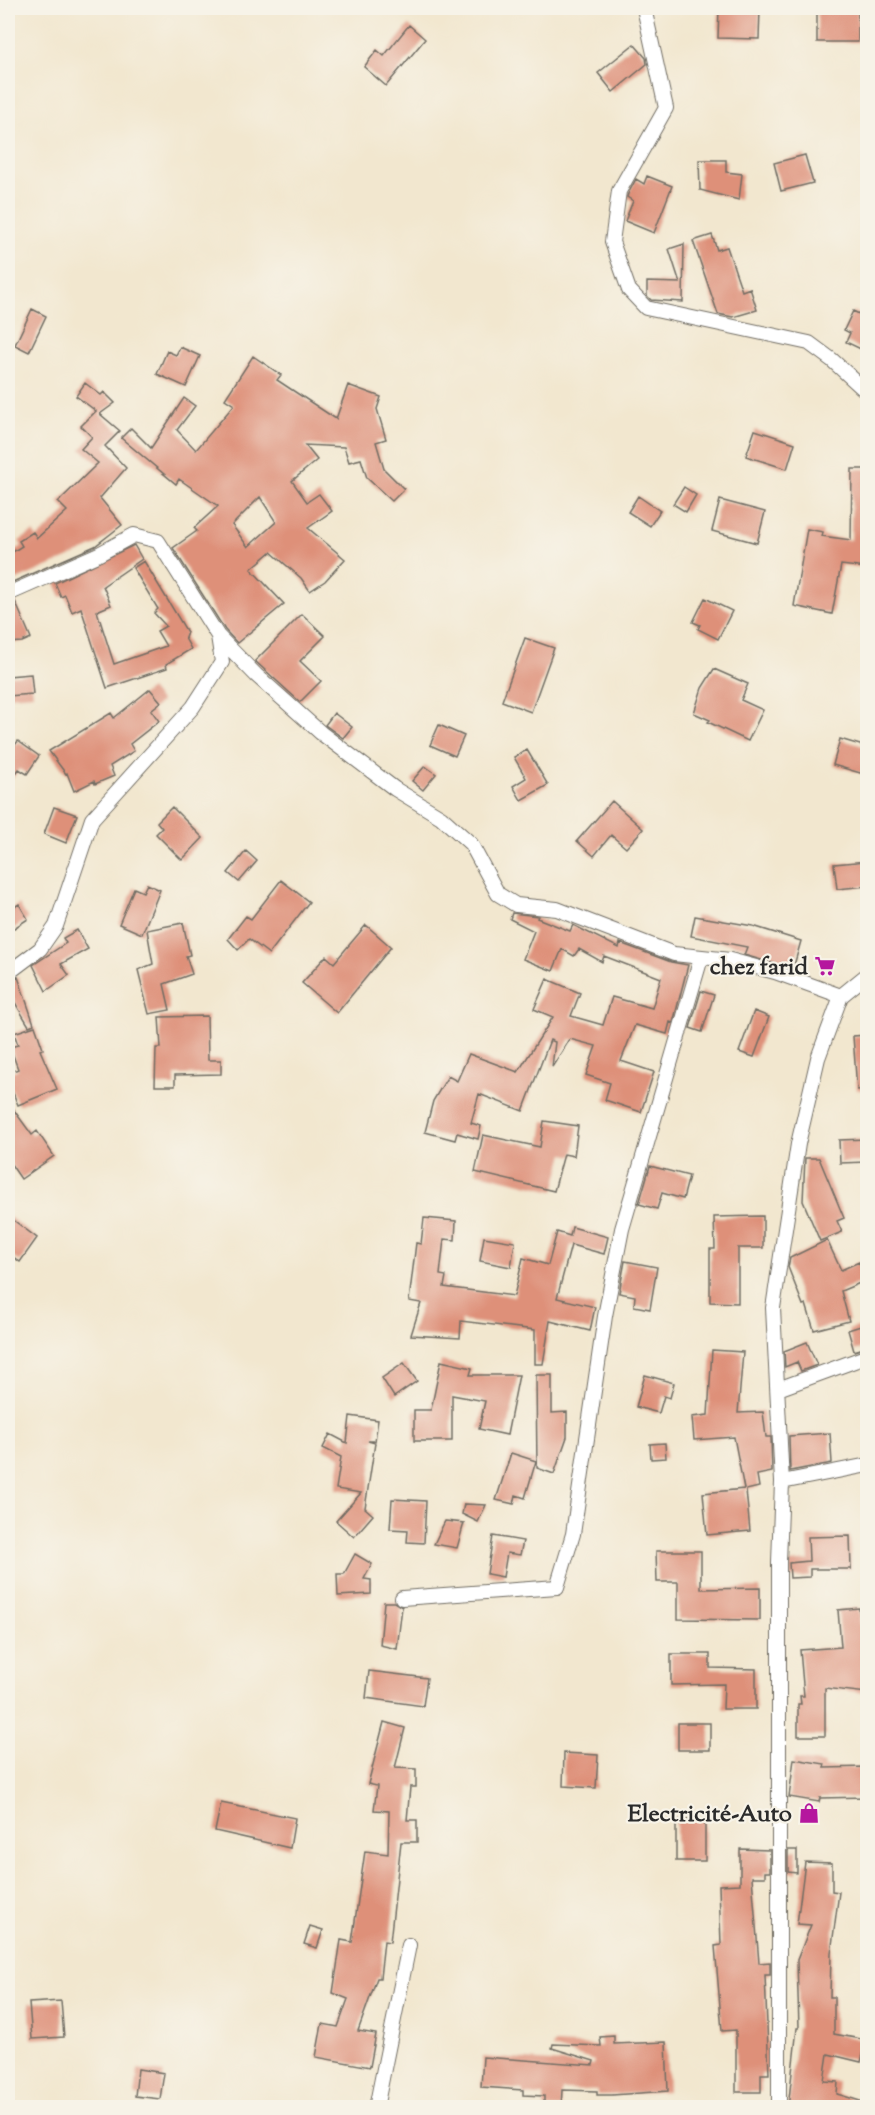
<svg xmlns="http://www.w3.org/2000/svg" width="875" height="2115" font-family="'Sorts Mill Goudy',serif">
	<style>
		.building { fill: #de9079; fill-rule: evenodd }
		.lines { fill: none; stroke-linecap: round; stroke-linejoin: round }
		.street-casing { stroke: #716d64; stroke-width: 16 }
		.street { stroke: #fff; stroke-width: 14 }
		.labels { text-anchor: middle; stroke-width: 4.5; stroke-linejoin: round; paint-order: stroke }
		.poi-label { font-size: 24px; font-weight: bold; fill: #2b2b2b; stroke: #f7f3e8; text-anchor: end }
	</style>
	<rect width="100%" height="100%" fill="#f7f3e8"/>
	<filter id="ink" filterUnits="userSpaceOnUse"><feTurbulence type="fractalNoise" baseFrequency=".0167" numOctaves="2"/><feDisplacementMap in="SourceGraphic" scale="12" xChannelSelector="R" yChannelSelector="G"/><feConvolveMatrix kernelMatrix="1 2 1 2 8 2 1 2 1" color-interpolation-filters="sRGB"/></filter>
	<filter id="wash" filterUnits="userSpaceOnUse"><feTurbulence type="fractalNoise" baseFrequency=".008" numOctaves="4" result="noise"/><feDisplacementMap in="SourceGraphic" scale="24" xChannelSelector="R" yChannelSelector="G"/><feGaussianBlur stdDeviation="1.35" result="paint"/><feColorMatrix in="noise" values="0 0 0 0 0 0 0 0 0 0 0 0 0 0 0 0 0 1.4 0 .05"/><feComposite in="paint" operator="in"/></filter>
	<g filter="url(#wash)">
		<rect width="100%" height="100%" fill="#f2e7cf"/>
		<g id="blocks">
			<path class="building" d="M719,8l41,1 -1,30 -41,-1z
				M817,10h41v32h-41z
				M409,25l16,14 -39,47 -22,-19 13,-17 7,6z
				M634,44l12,14 1,6 -34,28 -15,-19z
				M805,155l8,28 -32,8 -7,-28z
				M699,160h27v12l16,2 -3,26 -39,-10z
				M647,176l25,10 -18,47 -29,-12 8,-20 -6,-4 1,-3 8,-15 8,5z
				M712,235l5,15 10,-3 15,44 8,-3 7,22 -24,7 -15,-3 -25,-73z
				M684,244l-1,58 -32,-2 -4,-4v-14l33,1 -11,-34z
				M32,309l14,7 -17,36 -14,-7z
				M853,311l14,7v34l-21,-10 4,-9 -6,-3z
				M180,347l20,9 -14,31 -29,-13 10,-23 9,4z
				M253,356l28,19 -4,5 59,39 12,-34 33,12 -4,12 9,30 -10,3 8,27 20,20 -12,12 -25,-23 -6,-19 -12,3 -5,-15 -39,-2 12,15 -25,21 15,21 12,-8 13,17 -24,17 37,31 -20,22 -15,10 -9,-13 -30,-26 -20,17 33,35 -47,39 -12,-13 -52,-82 24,-17 -3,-3 24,-22 -39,-27 -3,5 -55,-46 10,-10 20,20 33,-50 11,8 -18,24 19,20 38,-45 -9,-6zM260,497l16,25 -28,25 -16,-22z
				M85,383l16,12 3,-3 11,11 -15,11 20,17 -15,15 21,22 -26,30 22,27 -27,21 -87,38v-29l14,-9 -3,-5 14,-9 4,6 30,-27 -9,-9 40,-39 -17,-14 11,-12 -11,-11 15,-15 -20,-15z
				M755,430l40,13 -8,26 -41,-13z
				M852,469h15l-3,72 3,1v26l-26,-3 -9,49 -38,-8 13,-77 16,3 -1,4 29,4z
				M684,487l12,8 -10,17 -13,-8z
				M638,496l22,15 -10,15 -22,-14z
				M720,500l45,12 -8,31 -45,-12z
				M134,545l8,14 -39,27 8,19 -14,6 17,53 52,-18 -9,-15 9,-5 -12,-13 4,-4 -25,-41 11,-7 43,71 -2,6 6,11 -25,15 1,4 -60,20 -26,-80 -9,4 -7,-17 -4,2 -6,-14z
				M705,598l27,13 -14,28 -20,-10 2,-4 -7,-3z
				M15,601l16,37 -9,4 -14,1v-40z
				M302,614l23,22 -25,25 21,20 -21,21 -45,-41z
				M525,638l29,10 -23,64 -29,-11z
				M714,669l34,15 -7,16 22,10 -15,31 -40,-19 2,-2 -16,-7 8,-25z
				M31,674l2,20 -25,2v-20z
				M150,689l11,13 -10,8 8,11 -29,23 4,7 -24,15 4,10 -19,8 -1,-3 -20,10 -7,-18 -1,1 -17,-23 62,-38 3,5z
				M334,713l18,14 -9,11 -18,-13z
				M439,725l25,11 -9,20 -25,-11z
				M8,739l7,6 3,-4 21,15 -12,18 -8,-5 -11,16z
				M840,739l27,8v28l-34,-10z
				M527,750l21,35 -27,15 -8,-14 13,-8 -12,-21z
				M425,766l11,8 -13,16 -11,-9z
				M612,801l31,28 -17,19 -15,-13 -17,21 -17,-15z
				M54,807l23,8 -11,28 -22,-9z
				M172,807l31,31 -21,22 -26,-26 6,-6 -5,-6z
				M246,851l11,10 -18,21 -11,-9z
				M867,861v25l-30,3 -3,-25z
				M281,880l28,22 -40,52 -20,-15 -11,11 -10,-11 18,-23 5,3z
				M147,884l13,6 -18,44 -23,-10 15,-36 9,4z
				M19,904l9,15 -20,13v-21z
				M512,913l26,3 -1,2 33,13 3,-6 46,23 1,-5 51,19 17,3 -15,58 -3,-1 -3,12 -32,-9 -14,36 33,11 -13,40 -36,-12 5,-17 -24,-8 10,-29 -26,-7 -18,28 3,-25 -5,-2 -27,71 -44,-17 -8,29 10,3 -3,13 -21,-6 -2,7 -30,-8 8,-31 15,-25 9,5 12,-27 49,18 35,-55 -19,-8 13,-30 33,14 -9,23 32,9 9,-28 40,11 9,-30 -57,-22 -2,6 -23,-13 -5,7 -12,-7 -9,22 -30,-12 11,-28 -24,-12z
				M695,916l58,10 48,15 -8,28 -49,-14 3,-8 -56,-11z
				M183,923l7,32 -4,1 6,18 -28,10 6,26 -21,4 -11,-44 15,-6 -6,-34z
				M366,925l25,22 -54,66 -35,-30 24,-27 8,7z
				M77,930l11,19 -27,15 8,11 -23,16 -13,-26 33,-22 -3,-5z
				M18,977l16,47 -5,2 -21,-35v-9z
				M701,991l13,4 -12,37 -12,-4z
				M754,1011l15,6 -15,40 -15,-5z
				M207,1016l1,44h13v14l-46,1v11h-20l1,-38h5l-2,-31z
				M35,1026l8,23 -3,1 17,39 -39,16 -10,-24v-8l10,-4 -8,-22 8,-2 -4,-12z
				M867,1035v54l-10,1 -4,-54z
				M8,1102l24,33 5,-4 17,25 -33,23 -13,-19z
				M544,1121l34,5 -4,30 -10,-2 -10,37 -79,-19 8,-37 57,12z
				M867,1139v23l-27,1 -1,-23z
				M805,1158h14l25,60 -7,3 5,11 -22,9 -17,-40z
				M650,1166l39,10 -6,23 -21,-6 -5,16 -18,-5z
				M8,1216l29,22 -17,24 -12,-9z
				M763,1216v32h-25v55l-28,-1v-53h5l-1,-32z
				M424,1218l32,3 -1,19 -11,-1 -4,36 6,1 -2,11 70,9 9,-38 25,7 9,-33 13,4 2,-9 36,10 -4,17 -33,-9 -14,53 38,9 -5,24 -40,-10 -7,43h-8v-34l-74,-9 -1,17 -49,-3 10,-32 -12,-2 7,-58 5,1z
				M484,1237l31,5 -4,25 -31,-6z
				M827,1240l14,30 18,-8 8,18 -26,11 8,30 -35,9 -8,-26 -3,1 -15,-38 2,-9z
				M625,1261l32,6 -7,42 -16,-3 1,-10 -16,-3z
				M867,1324v23l-13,4 -6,-21z
				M807,1342l10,23 -16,6 -4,-9 -12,5 -1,-16z
				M712,1350l31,2 -5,61 25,-1 3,25h5l1,35 -15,3 2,12 -13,3 4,41 -43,4 -4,-42 41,-4 -10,-52 -40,3 -2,-23 16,-2z
				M441,1361l31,7 -2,7h49l-12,60 -28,-6 6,-28 -33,-6v46h-38v-31h17z
				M404,1363l13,18 -23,16 -12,-19z
				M536,1375h16v38l15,-1v25l-13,37 -17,-6z
				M645,1375l29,8 -4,15 -6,-2 -5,17 -23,-6z
				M350,1416l28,4 -3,21h-7l7,2 -10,65 8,7 -19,22 -18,-16 25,-28 -25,-4 5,-32 -18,-9 7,-14 17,9z
				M830,1433l2,30 -42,8 -1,-35z
				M665,1443l1,15 -15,1 -1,-15z
				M511,1453l25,8 -11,37 -9,-3 -2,9 -18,-4z
				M392,1499l34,2 -2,42 -17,-1 1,-12 -18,-1z
				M464,1504l22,1 -8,17 -16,-8z
				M445,1521l19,2 -7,25 -23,-4z
				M493,1536l30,5 -3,14 -13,-2 -4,24 -16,-3z
				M850,1536l1,33h-41v8l-20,1 -1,-15 20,-2 -1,-24z
				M656,1551h45v38l59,-1v32l-82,-1v-37h-21z
				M355,1554l17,10 -8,15 7,1v14l-33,2 -1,-22h7z
				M384,1602h10l8,5 -5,42 -17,-4z
				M859,1608l4,44 4,1v40l-42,-5v48h-27v-32h3l-1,-8h4l-4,-46 41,-3 -3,-37z
				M671,1654h39v14l46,1v40h-33l1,-25 -53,1z
				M369,1671l58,7 -4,28 -57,-8z
				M384,1722l21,6 -10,40 21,1v18h-6l-3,33h10v22h-16l-11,100 -6,-1 -4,37h-3l-19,53 18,3 -6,33 -54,-10 6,-33 16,3 10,-28 -15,-6 8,-53 11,2 13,-91 23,3 1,-43 -15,-1 3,-24 -9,-2z
				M678,1723h32v27h-32z
				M564,1753l34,2 -2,33 -33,-2z
				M794,1759l31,5 -1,4 43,-1v30l-47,1 -1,4 -30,-5z
				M221,1803l74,15 -5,30 -75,-17z
				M676,1820h29v41h-29z
				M740,1849l30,1v22h-5v5h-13l7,86 11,-1v13h-5l4,99h-8v18h-25v-62l-14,1 -7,-85 6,-1 -2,-60 21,-1z
				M788,1850h9v23l-9,-1z
				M805,1862l27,1v28l7,1 -8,61 -1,44h4v37l33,6 -6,22 -33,-8 -4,27 14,1 -1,12 30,9v5h-79l9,-80h2l-2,-68 14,-35 -14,-1z
				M310,1926l13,4 -6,18 -13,-4z
				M61,2001l3,36 -32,2 -3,-36z
				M614,2036v8l52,-2 2,49 -56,4h-15v-4l-35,-1 -1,18h-17v-12l-21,-1v-5l-42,-3 2,-30 110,8 1,-4 -42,-13 1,-4 48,2 -1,-9z
				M138,2069l26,4 -4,26 -25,-3z"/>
		</g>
	</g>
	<g filter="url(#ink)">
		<use href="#blocks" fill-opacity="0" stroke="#716d64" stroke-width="1.5"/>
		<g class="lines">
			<g class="street-casing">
				<path id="street" d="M644,8l22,100 -47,83 -7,51 17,48 17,18 163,35 23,17 36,33
					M8,594l91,-40 35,-19 24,6 60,95 4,26 -29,45 -101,112 -36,107 -16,23 -32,24
					M218,636l38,39 65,58 74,56 46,28 30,27 27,50 18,11 41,4 117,45 56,6 45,12 66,24
					M778,1389l90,-33
					M782,1482l86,-17
					M402,1598l155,-11 16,-53 32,-218 17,-87 79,-271
					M376,2108l33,-163
					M779,2108v-546l3,-80 -9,-174 25,-164 20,-86 23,-62 27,-22"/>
			</g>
			<use href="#street" class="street"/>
		</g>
	</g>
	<defs>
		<g id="supermarket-bare" transform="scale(1.62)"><path d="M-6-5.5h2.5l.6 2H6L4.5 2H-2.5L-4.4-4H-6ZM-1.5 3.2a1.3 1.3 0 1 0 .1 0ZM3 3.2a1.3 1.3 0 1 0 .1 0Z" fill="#b5179e" stroke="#f7f3e8" stroke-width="2.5" paint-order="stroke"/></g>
		<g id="shop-bare" transform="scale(1.62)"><path d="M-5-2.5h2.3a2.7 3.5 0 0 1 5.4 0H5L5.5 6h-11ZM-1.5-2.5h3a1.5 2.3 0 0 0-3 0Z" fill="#b5179e" stroke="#f7f3e8" stroke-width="2.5" paint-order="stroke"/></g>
	</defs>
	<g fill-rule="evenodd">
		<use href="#supermarket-bare" x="825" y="966"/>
		<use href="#shop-bare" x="809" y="1813"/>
	</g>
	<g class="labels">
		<g class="poi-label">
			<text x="808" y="974">chez farid</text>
			<text x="792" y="1821">Electricité-Auto</text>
		</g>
	</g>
	<rect width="875" height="2115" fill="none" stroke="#f7f3e8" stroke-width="30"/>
</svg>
